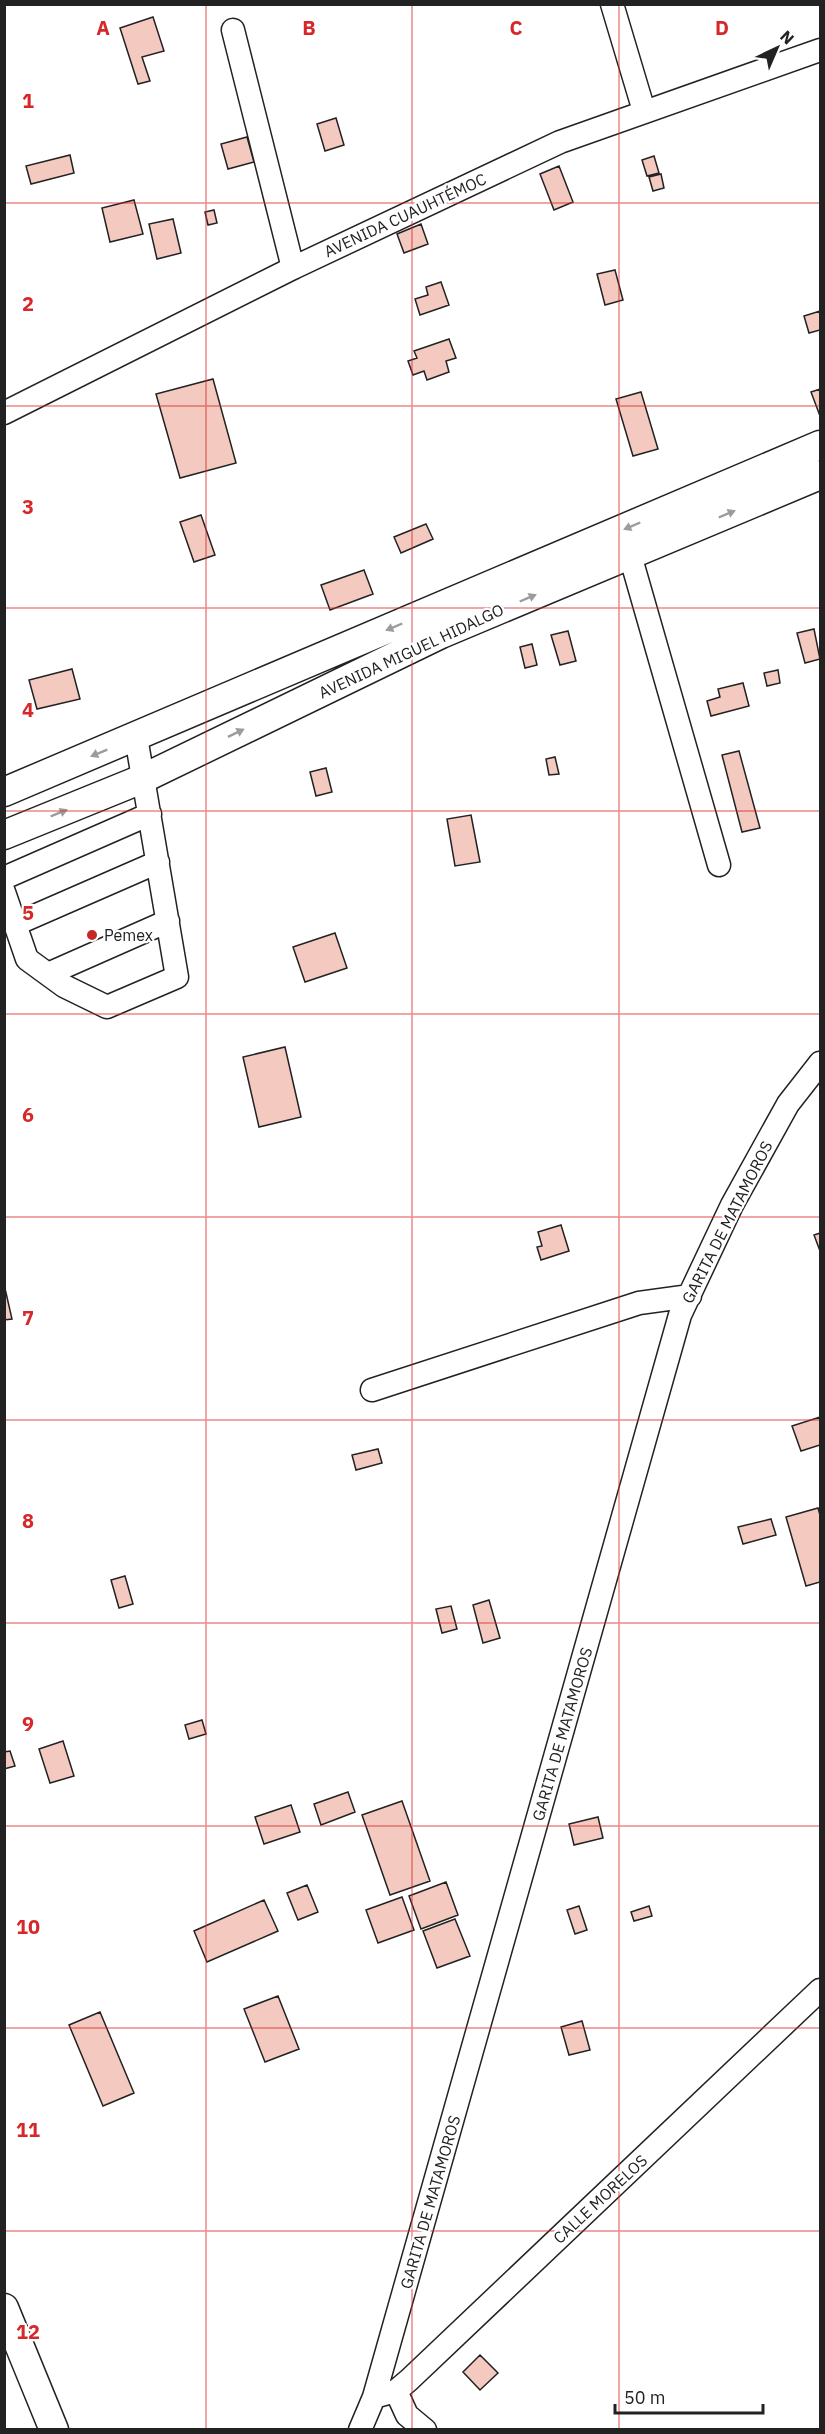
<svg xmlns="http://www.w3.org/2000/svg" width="825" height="2434" font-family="'IBM Plex Sans',sans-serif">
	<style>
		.building { fill: #f3c9c0; stroke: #222; stroke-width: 1.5 }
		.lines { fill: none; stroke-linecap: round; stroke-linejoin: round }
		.minor-casing { stroke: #222; stroke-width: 25 }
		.major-casing { stroke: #222; stroke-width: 31 }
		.minor { stroke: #fff; stroke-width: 22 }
		.major { stroke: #fff; stroke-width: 28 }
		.oneway { fill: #9c9c9c }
		.grid { fill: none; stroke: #d62828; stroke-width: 1.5; stroke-opacity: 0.55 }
		.poi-dot { fill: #c62828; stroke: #fff; stroke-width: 2 }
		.labels { text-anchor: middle; stroke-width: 4.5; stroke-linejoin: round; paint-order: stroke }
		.street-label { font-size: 16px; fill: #222; stroke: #fff }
		.poi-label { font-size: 16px; fill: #222; stroke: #fff; text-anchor: start }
		.grid-label { font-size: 20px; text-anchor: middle; font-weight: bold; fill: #d62828; stroke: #fff; stroke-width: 4.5; stroke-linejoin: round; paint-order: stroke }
	</style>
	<rect width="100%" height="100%" fill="#fff"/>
	<path class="building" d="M153,17l11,34 -22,6 8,24 -12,3 -18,-56z
		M336,118l8,27 -19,6 -8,-27z
		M247,137l7,25 -26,7 -7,-25z
		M70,155l4,18 -43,11 -5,-18z
		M654,156l5,17 -12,3 -5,-16z
		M559,166l14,36 -19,8 -14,-36z
		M661,174l3,14 -11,3 -4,-14z
		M134,200l9,34 -33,8 -8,-34z
		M214,210l3,13 -9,2 -3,-13z
		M173,219l8,34 -24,6 -8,-35z
		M421,224l7,20 -24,9 -7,-19z
		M615,270l8,30 -18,5 -8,-31z
		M441,282l8,23 -29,10 -5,-16 13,-4 -2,-8z
		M820,311v19l-11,3 -5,-17z
		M449,339l7,19 -10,3 3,11 -22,8 -3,-9 -11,4 -5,-14 9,-3 -3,-7z
		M213,379l23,84 -56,15 -24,-84z
		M820,389v27l-9,-24z
		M641,392l17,57 -25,7 -17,-57z
		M201,515l14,40 -21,7 -14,-40z
		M426,524l7,15 -32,14 -7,-16z
		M364,570l9,24 -43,16 -9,-25z
		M814,629l6,30 -15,4 -8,-30z
		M568,631l8,30 -16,4 -9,-30z
		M532,644l5,21 -12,3 -5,-21z
		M72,669l8,30 -43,10 -8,-29z
		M778,670l2,13 -13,3 -3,-13z
		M743,683l6,23 -38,10 -4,-15 13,-4 -2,-8z
		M739,751l21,77 -18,4 -20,-77z
		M555,757l4,17 -10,1 -3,-16z
		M326,768l6,24 -16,4 -6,-24z
		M471,815l9,47 -25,4 -8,-47z
		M335,933l12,35 -42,14 -12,-35z
		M285,1047l16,70 -42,10 -16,-70z
		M561,1225l8,26 -28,9 -4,-13 5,-1 -4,-14z
		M820,1233v18l-6,-16z
		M4,1284l8,35 -8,1z
		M820,1417v28l-19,6 -9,-25z
		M378,1449l4,14 -26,7 -4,-15z
		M818,1508l2,7v67l-14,4 -20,-69z
		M771,1519l5,16 -33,9 -5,-17z
		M125,1576l8,28 -14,4 -8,-28z
		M489,1600l11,38 -17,5 -10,-38z
		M451,1606l6,23 -15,4 -6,-24z
		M202,1720l4,14 -17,5 -4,-14z
		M63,1741l11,35 -24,7 -11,-34z
		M10,1751l5,15 -11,3v-17z
		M348,1792l7,20 -34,13 -7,-21z
		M402,1801l28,80 -40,14 -28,-80z
		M291,1805l9,27 -36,12 -9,-27z
		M598,1817l5,21 -29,7 -5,-21z
		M446,1882l12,33 -37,14 -12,-33z
		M307,1885l11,27 -20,8 -11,-27z
		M402,1897l12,33 -36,13 -12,-33z
		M264,1900l14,31 -71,31 -13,-31z
		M579,1906l8,24 -12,4 -8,-24z
		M649,1906l3,10 -18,5 -3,-9z
		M455,1919l15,37 -33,12 -14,-37z
		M278,1996l21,53 -34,13 -21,-53z
		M100,2012l34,81 -31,13 -34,-81z
		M582,2021l8,29 -21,5 -8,-28z
		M480,2355l18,18 -18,17 -17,-18z"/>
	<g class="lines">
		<g class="minor-casing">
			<path id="minor" d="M612,4l32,107
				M233,30l60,238
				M4,413l289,-145 267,-126 260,-92
				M630,555l89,310
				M4,878l146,-64
				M4,892l23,67 37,27 43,21 70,-30 -41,-240
				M16,924l142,-62
				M48,974l120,-53
				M372,1390l267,-87 51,-7
				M396,2391l11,24 18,15
				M374,2397l22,-6 13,-11 411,-390
				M360,2430l14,-33 306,-1082 52,-110 56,-101 32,-41"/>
		</g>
		<g class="major-casing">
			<path id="major" d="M4,792l816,-347
				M4,835l138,-56 299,-145 379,-159
				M4,2308l50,122"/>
		</g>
		<use href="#minor" class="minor"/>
		<use href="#major" class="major"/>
	</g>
	<defs><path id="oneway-solid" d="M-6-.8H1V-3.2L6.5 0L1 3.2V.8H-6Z" transform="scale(1.5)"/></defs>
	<g class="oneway">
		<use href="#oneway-solid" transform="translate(727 514) rotate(-23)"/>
		<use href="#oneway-solid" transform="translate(632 526) rotate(157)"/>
		<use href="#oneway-solid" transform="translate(528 598) rotate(-23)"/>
		<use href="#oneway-solid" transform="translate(394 627) rotate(157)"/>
		<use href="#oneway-solid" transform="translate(236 733) rotate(-26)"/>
		<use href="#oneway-solid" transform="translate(99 753) rotate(158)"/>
		<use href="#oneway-solid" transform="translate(59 813) rotate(-22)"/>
	</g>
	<path class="grid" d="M206,4v2426M412,4v2426M619,4v2426M4,203h816M4,406h816M4,608h816M4,811h816M4,1014h816M4,1217h816M4,1420h816M4,1623h816M4,1826h816M4,2028h816M4,2231h816"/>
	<circle class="poi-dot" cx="92" cy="935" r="6"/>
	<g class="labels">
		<g class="street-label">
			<text transform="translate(405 215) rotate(-25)" y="6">AVENIDA CUAUHTÉMOC</text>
			<text transform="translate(411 651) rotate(-25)" y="6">AVENIDA MIGUEL HIDALGO</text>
			<text transform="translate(727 1222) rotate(-63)" y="6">GARITA DE MATAMOROS</text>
			<text transform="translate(562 1734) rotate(-74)" y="6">GARITA DE MATAMOROS</text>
			<text transform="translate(600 2199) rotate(-43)" y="6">CALLE MORELOS</text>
			<text transform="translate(430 2202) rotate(-74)" y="6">GARITA DE MATAMOROS</text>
		</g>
		<g class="poi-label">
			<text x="104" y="941">Pemex</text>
		</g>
	</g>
	<g class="grid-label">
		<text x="103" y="35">A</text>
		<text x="309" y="35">B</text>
		<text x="516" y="35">C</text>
		<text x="722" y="35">D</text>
		<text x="28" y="108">1</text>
		<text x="28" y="311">2</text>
		<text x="28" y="514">3</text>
		<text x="28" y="717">4</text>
		<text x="28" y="920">5</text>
		<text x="28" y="1122">6</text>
		<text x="28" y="1325">7</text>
		<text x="28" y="1528">8</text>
		<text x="28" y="1731">9</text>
		<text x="28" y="1934">10</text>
		<text x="28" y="2137">11</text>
		<text x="28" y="2339">12</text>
	</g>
	<rect width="825" height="2434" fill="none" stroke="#222222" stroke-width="12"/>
	<g transform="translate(777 48) rotate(44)" stroke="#ffffff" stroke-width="4.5" paint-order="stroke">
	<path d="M0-4.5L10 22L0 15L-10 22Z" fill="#222222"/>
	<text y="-9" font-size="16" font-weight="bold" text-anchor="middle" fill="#222222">N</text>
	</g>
	<path d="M615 2404v9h148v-9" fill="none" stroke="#222222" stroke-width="3"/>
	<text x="624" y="2404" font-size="18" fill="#222222" stroke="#ffffff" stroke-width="4.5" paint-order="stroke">50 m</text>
</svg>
